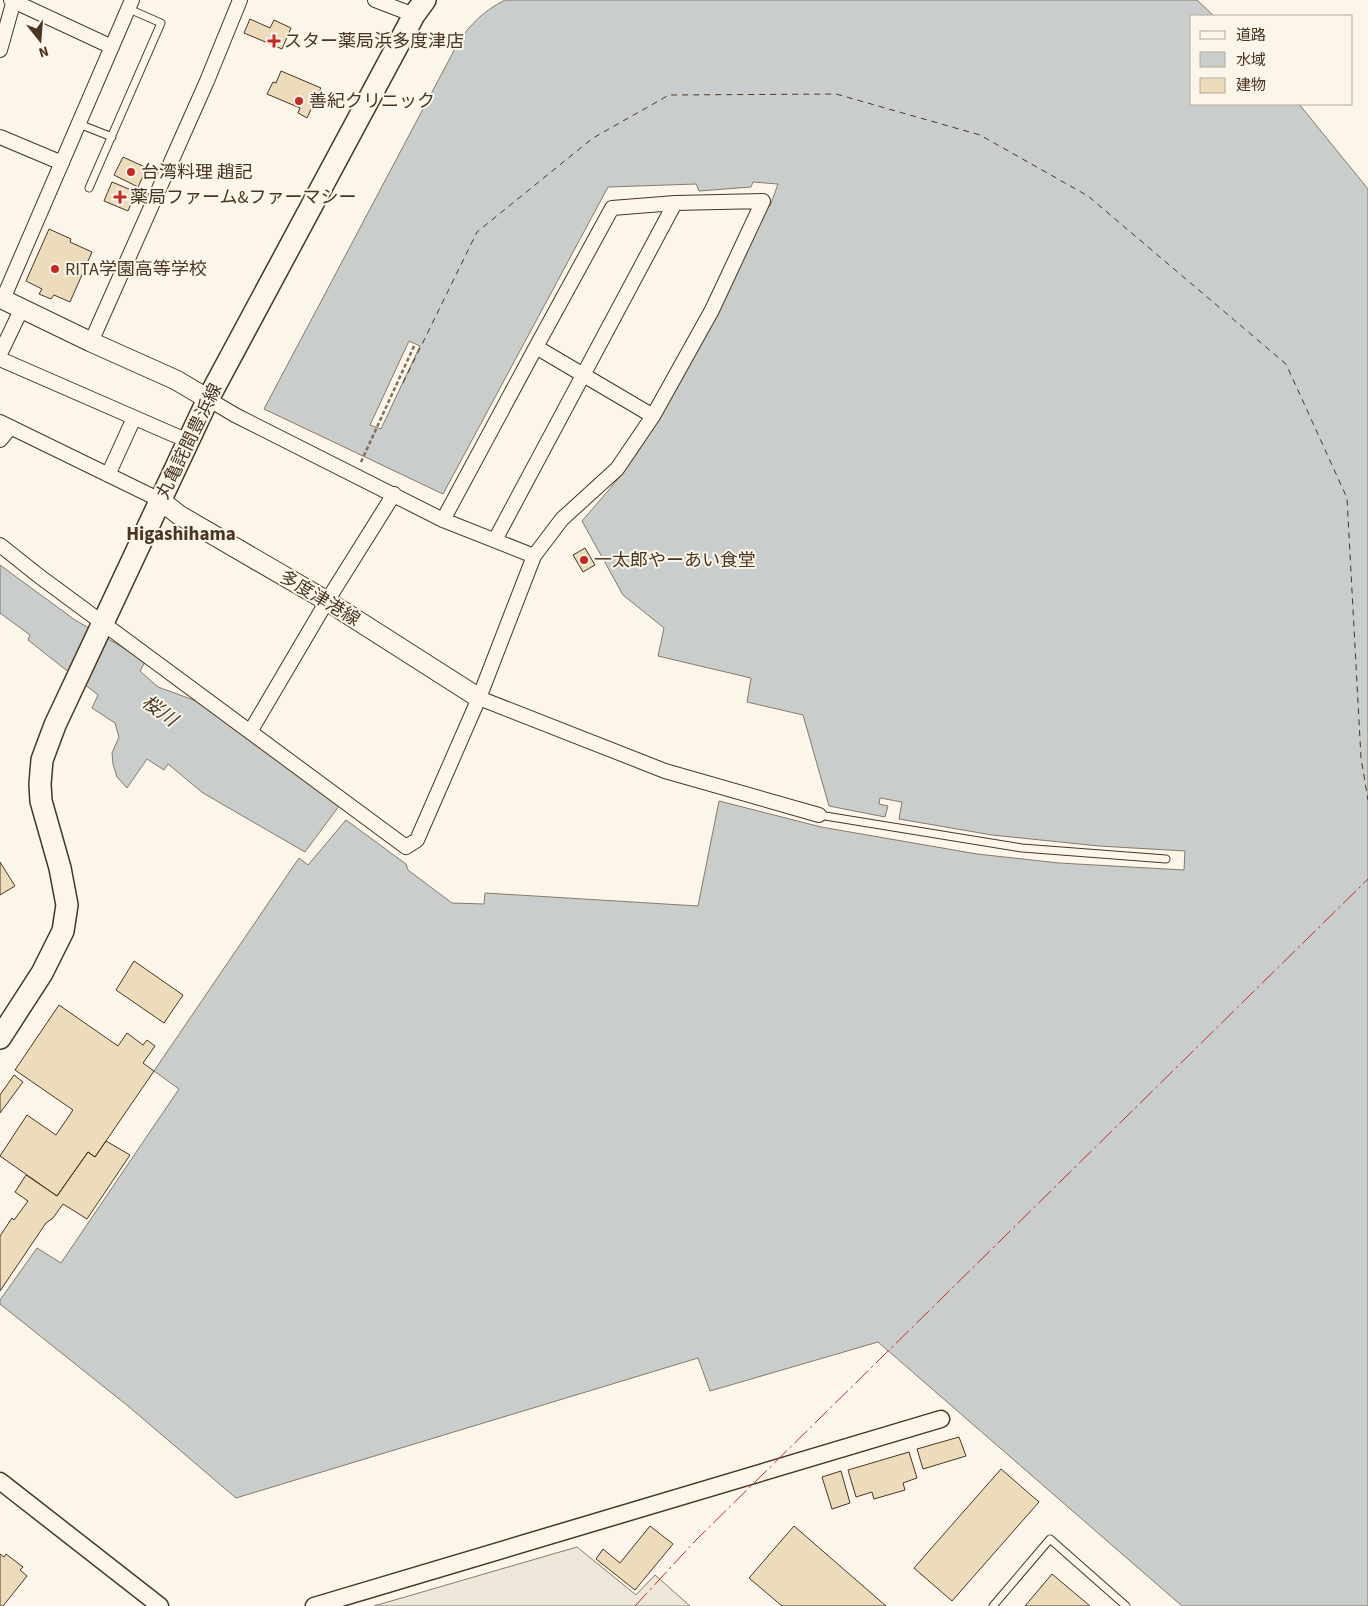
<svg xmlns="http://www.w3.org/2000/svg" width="1368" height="1606" font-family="'Source Sans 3','Noto Sans JP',sans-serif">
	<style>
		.parking { fill: #ede7d9; stroke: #887966 }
		.water { fill: #c9cecd; stroke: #887966 }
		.pier { fill: #fbf6e9; stroke: #887966 }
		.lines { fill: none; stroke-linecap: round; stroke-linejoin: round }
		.ferry { stroke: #4a3520; stroke-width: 1; stroke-dasharray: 6 5; stroke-linecap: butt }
		.building { fill: #ecdcbc; stroke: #4a3520 }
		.service-casing { stroke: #4a3520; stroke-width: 9 }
		.minor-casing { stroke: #4a3520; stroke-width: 16 }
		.tertiary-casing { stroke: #4a3520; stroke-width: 19 }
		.secondary-casing { stroke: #4a3520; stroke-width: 21 }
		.primary-casing { stroke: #4a3520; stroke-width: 24 }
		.path { stroke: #7f6f5c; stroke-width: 2.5; stroke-dasharray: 4 2.5; stroke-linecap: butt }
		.service { stroke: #fbf6e9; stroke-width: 7 }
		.minor { stroke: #fbf6e9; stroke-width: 14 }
		.tertiary { stroke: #fbf6e9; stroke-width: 16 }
		.secondary { stroke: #fbf6e9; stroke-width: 19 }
		.primary { stroke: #fbf6e9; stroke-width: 21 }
		.power { stroke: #c62828; stroke-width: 1; stroke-dasharray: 18 4 2.5 4; stroke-linecap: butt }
		.poi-dot { fill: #c62828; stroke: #fbf6e9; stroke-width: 2 }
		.labels { text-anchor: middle; stroke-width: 4; stroke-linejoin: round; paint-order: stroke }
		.poi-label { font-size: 18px; fill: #4a3520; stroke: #fbf6e9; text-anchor: start }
		.street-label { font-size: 18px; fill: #4a3520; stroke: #fbf6e9 }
		.neighbourhood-label { font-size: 19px; font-weight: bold; fill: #4a3520; stroke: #fbf6e9 }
		.water-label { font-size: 19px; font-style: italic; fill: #4a3520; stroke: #fbf6e9 }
	</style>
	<rect width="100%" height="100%" fill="#fbf6e9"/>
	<path class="parking" d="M577,1547l59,48 19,-20 35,31h-316z"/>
	<path class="water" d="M505,0h692l17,16h-22v88h107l69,85v1417h-186l-304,-264 -168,49 -12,-33 -462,140 -108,-92 -128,-102v-4l37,-52 24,15 118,-174 -25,-18 145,-213 9,7 38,-45 60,44 2,6 44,33 32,1 1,-11 213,13 21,-105 102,26 156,27 82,9 125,7 1,-19 -86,-5 -107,-11 -93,-16 3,-17 -22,-4 -1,6 9,2 -3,11 -56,-11 -26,-91 -56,-13 4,-24 -93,-22 6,-28 -41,-33 -41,-74c19,-22 39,-44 55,-68 51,-77 91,-161 129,-246l4,-1 8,-22 -25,-2 -2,5 -52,4 -3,-7 -88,3 -165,307 -179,-85 194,-366c12,-19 27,-33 47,-43z
		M0,565l75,55 47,27 23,15 -5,9 18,16 41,15 140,104 -34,46 -102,-59 -35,-29 -4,6 -17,-11 -20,29 -10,-11 -4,-13 -1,-11 7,-16 -4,-14 -23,-15 6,-13 -70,-55 2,-5 -30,-22z"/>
	<path class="pier" d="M409,341l11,5 -39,83 -11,-4z"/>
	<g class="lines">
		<path class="ferry" d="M403,383l74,-151 116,-94 76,-43 167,-1 144,41 108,61 198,168 61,134 14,260 7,42"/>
	</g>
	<path class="building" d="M250,19l20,9 4,-8 17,8 -9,21 -38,-16z
		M281,71l40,17 -14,30 -9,-5 2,-5 -33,-14 6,-12 3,1z
		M123,157l24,11 -9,19 -24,-12z
		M112,182l24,10 -8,19 -24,-10z
		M49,229l22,10 -1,3 22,10 -22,50 -16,-7 -3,4 -12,-5 3,-5 -16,-8z
		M585,548l10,17 -12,7 -10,-17z
		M0,862l15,24 -15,9z
		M134,961l49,34 -19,28 -48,-33z
		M59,1005l59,41 9,-13 16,12 4,-5 8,6 -12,17 11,8 -59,86 -7,-5 -31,44 -57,-40 27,-41 29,20 17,-25 -58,-40z
		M14,1075l9,7 -23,31v-18z
		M106,1141l24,14 -43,64 -24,-15 -10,14 -7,5 -46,68v-55l12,-18 2,2 14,-19 -13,-9 11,-17 31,21 31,-44 7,5z
		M959,1437l7,19 -43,13 -6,-20z
		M909,1452l8,26 -14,5 2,7 -31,9 -2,-7 -16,5 -8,-27z
		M1001,1469l38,33 -87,99 -38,-33z
		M841,1471l9,32 -18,6 -10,-32z
		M650,1526l23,18 -38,46 -39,-31 7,-10 17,14z
		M794,1526l92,80h-104l-33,-28z
		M0,1554l4,3 2,-3 17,13 -3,3 7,6 -24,30h-3z
		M1052,1574l38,32h-65z"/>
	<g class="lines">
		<g class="service-casing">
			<path id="service" d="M79,124l33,13
				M89,188l72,-165 -32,-14
				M819,815l203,33 144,11
				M993,1606l57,-67 76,67"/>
		</g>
		<g class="minor-casing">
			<path id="minor" d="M11,0l101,47
				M375,0l39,15
				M0,50l14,-50
				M0,137l62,26
				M3,299l129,-299
				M91,342l116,-261 33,-81
				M536,347l76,-139 63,-5 88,-2 -51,109 -59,106
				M0,354l22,-46
				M0,359l188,82
				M208,399l27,16 208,105 91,36
				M0,422l160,78
				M0,440l11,-13
				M108,475l26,-57
				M443,520l93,-173 117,69 -36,53 -55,50 -28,37 -55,142
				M495,540l180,-337
				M0,545l39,31 367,271 11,-7 62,-142 186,73 154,44
				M250,732l77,-131 67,-107"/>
		</g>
		<g class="tertiary-casing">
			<path id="tertiary" d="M0,1481l160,125
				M314,1606l627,-187"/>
		</g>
		<g class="secondary-casing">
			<path id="secondary" d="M0,298l91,44 85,38 32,19
				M160,500l19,15 148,86 152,97"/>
		</g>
		<g class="primary-casing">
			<path id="primary" d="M0,1038l42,-65 21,-42 4,-26 -7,-37 -19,-67 -1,-17 2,-24 13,-35 153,-326 206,-384 11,-15"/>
		</g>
		<path class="path" d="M361,462l54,-118"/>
		<use href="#service" class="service"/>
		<use href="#minor" class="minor"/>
		<use href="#tertiary" class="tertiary"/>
		<use href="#secondary" class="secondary"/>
		<use href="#primary" class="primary"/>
		<path class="power" d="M635,1606l60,-65 673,-662"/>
	</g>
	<g class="poi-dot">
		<path d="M271.5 33.5h5v5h5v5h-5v5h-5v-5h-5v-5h5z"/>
		<circle cx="299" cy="101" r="5"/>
		<circle cx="131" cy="172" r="5"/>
		<path d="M117.5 189.5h5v5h5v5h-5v5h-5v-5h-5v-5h5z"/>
		<circle cx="55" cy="269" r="5"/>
		<circle cx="584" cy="560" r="5"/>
	</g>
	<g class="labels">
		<g class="poi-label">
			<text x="284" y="47">スター薬局浜多度津店</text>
			<text x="309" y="107">善紀クリニック</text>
			<text x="141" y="178">台湾料理 趙記</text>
			<text x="130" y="203">薬局ファーム&amp;ファーマシー</text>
			<text x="65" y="275">RITA学園高等学校</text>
			<text x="594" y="566">一太郎やーあい食堂</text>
		</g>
		<g class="street-label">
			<text transform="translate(189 441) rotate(-64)" y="6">丸亀詫間豊浜線</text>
			<text transform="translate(320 598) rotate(31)" y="6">多度津港線</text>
		</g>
		<g class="neighbourhood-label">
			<text x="181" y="540">Higashihama</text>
		</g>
		<g class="water-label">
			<text transform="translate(160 710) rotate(36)" y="7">桜川</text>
		</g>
	</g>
	<rect x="1190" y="15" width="162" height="90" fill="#fbf6e9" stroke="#b4a999"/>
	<rect x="1200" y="31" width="25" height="8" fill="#fbf6e9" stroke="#b4a999"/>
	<text x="1236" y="40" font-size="15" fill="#4a3520">道路</text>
	<rect x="1200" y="52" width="25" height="15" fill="#c9cecd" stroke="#b4a999"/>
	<text x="1236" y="65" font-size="15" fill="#4a3520">水域</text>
	<rect x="1200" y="78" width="25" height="15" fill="#ecdcbc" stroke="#b4a999"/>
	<text x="1236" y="90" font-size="15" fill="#4a3520">建物</text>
	<g transform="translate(40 40) rotate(163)" stroke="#fbf6e9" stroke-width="4" paint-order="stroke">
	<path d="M0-4L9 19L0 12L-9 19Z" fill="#4a3520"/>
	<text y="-8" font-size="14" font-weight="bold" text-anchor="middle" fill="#4a3520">N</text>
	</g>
</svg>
